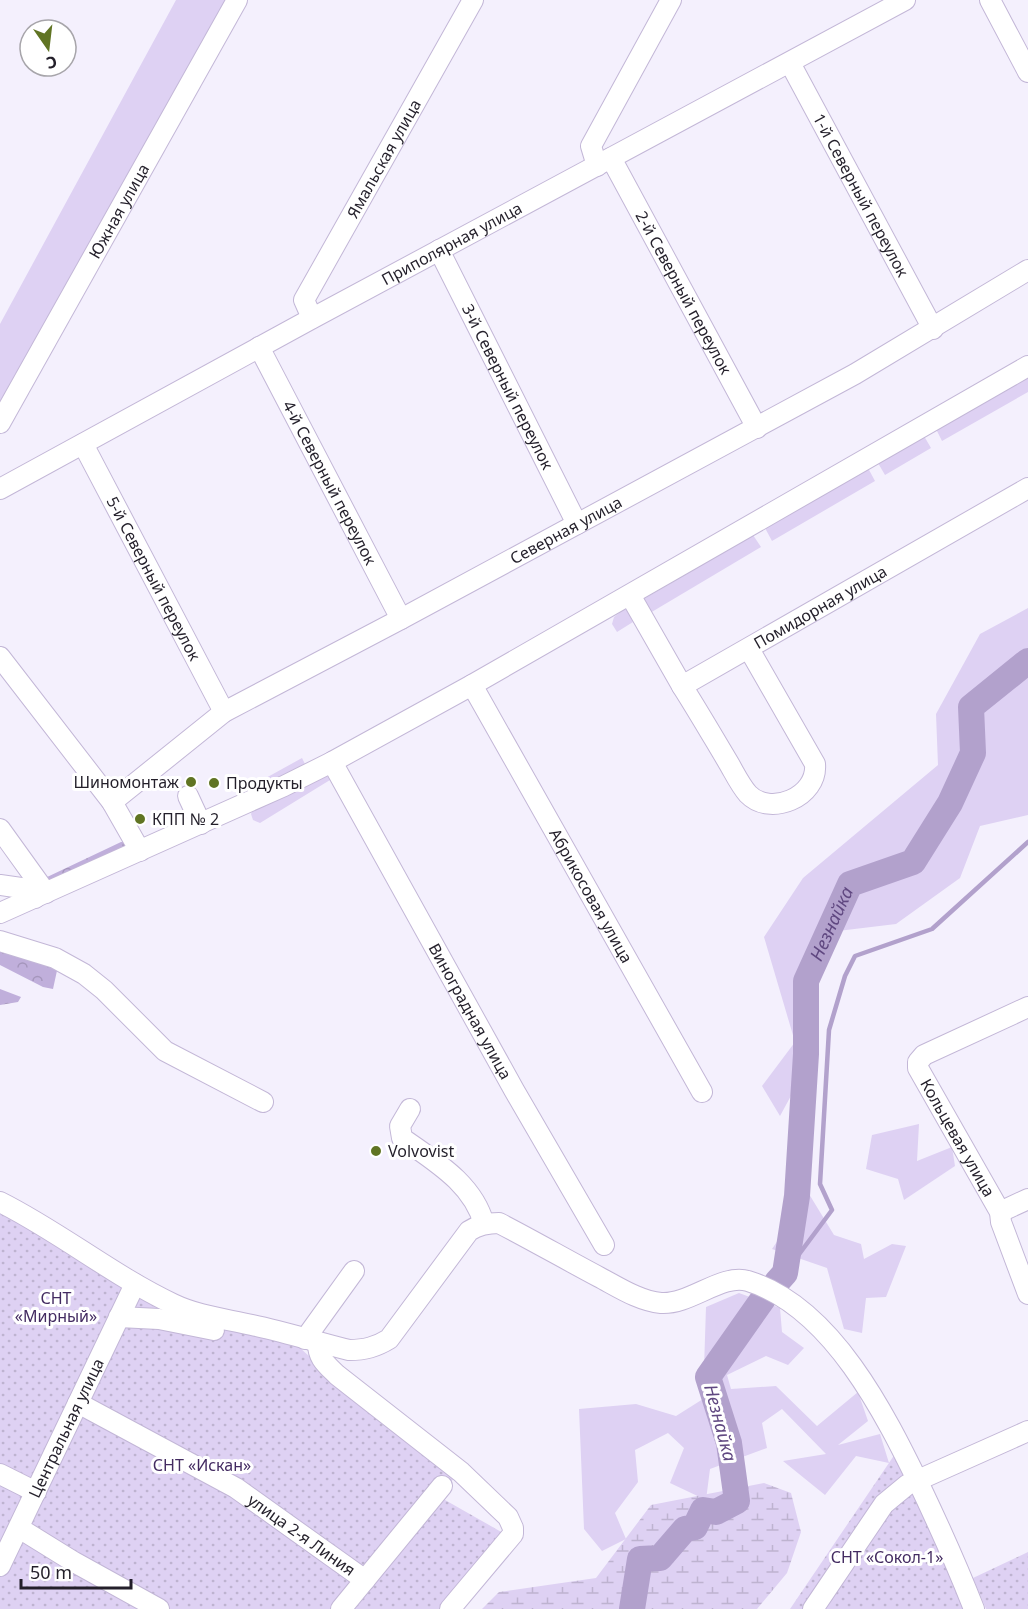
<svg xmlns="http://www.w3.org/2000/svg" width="1028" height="1609" font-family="'Noto Sans',sans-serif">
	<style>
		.grass { fill: #ded1f3 }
		.forest { fill: url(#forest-crowns) }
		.wetland { fill: url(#wetland-marsh) }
		.garden { fill: url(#garden-dots) }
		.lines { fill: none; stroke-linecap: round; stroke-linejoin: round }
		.stream { stroke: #b2a1cc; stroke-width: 4.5 }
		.river { stroke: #b2a1cc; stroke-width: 26 }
		.minor-casing { stroke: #c3b7d7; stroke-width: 22 }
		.minor { stroke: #fff; stroke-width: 20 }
		.poi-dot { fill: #607423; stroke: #fff; stroke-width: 2 }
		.labels { text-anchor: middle; stroke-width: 6; stroke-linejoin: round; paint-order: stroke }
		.street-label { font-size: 16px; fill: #231f2a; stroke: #fff }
		.poi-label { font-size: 16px; fill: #231f2a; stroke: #fff; text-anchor: start }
		.park-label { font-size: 16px; fill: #432b61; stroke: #fff }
		.water-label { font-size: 18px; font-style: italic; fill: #604881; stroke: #fff }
	</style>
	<defs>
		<pattern id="forest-crowns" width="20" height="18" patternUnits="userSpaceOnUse" patternTransform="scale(1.5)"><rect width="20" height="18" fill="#c0afdb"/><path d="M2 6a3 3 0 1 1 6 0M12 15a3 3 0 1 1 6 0" fill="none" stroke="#a596bc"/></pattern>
		<pattern id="wetland-marsh" width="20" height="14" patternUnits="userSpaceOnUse" patternTransform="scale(1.5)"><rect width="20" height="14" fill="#ded1f3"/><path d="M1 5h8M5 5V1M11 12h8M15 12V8" fill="none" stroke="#beb3d0"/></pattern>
		<pattern id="garden-dots" width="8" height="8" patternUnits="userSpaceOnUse" patternTransform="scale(1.5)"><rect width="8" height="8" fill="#ded1f3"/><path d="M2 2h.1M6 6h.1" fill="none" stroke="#beb3d0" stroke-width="1.8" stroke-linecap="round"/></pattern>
	</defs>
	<rect width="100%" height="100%" fill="#f4f0fd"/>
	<path class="grass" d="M176,0h50l-226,402v-78z
		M1028,376v16l-86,49 -6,-12z
		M924,436l7,12 -46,27 -7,-12z
		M868,468l7,13 -103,60 -7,-13z
		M753,535l8,12 -111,66 -8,-13z
		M1028,608v207l-48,11 -20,52 -64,46 -83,10 4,114 -37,68 -18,-30 33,-44 -31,-105 39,-59 135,-113 -2,-51 44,-80z
		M623,610h4l6,12 -16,10 -5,-8 2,-7z
		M302,758l3,6 -38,21 -3,-6z
		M323,776h4l3,4 -70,43 -7,-3 -2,-6 2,-5z
		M919,1124l-2,37 35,-14 3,19 -51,34 -6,-21 -32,-10 6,-34z
		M809,1194l25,41 27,9 3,15 28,-15 14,2 -20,51 -20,1 -4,35 -18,-4 -17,-61 -55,-19z
		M739,1293l41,15 2,24 22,16 -16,17 -22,-9 -39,19 4,14 45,-3 41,40 41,-34 10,29 -30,24 42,-11 9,29 -33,-7 -31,39 -42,-34 43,-7 -44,-45 -20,14 5,25 -57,21 -4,31 -36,-17 14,-35 -16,-15 -33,17 3,32 -23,31 11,26 -24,12 -18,-22 -5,-120 57,-5 40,12 27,-17 3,-92z"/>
	<path class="forest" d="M121,842h5v5l-75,39 -6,-8z
		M0,949l58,17 -5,23 -10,-2 -43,-22z
		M0,989l21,8 -3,5 -18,3z"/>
	<path class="wetland" d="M764,1483l27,10 10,39 -14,41 -30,36h-275l17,-17 97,-14 55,-73z"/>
	<path class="garden" d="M0,1211l121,72 167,54 44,40 126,97 -20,22 81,46 -61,67h-458z
		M895,1454l51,107 18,48h-174z
		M1028,1552v57h-42l-13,-31z"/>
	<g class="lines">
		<path class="stream" d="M785,1273l47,-63 -12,-26 9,-154 16,-54 10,-20 77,-27 96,-87"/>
		<g class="river">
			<path id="s1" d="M777,1282l8,-9 12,-77 9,-142v-73l44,-97 63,-22 37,-59 23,-50 -2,-46 57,-46"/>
			<path d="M632,1609l8,-50 20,-1 25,-29 10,-2 8,-17 13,2 21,-11 -8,-58 -21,-66 57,-81"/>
		</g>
		<g class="minor-casing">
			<g id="minor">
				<path d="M990,0l38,72"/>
				<path id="s2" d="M790,63l143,266"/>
				<path id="s3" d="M611,158l146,270"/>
				<path d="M597,166l-6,-20 80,-146"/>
				<path id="s4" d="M439,250l138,274"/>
				<path id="s5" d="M312,318l-8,-18 169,-300"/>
				<path id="s6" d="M259,347l142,272"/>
				<path id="s7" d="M0,423l237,-423"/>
				<path id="s8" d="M83,444l141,268"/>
				<path id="s9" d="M0,489l311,-170 594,-319"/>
				<path id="s10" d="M630,595l52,91 346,-198"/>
				<path d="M0,657l112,145 28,49"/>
				<path id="s11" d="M472,685l230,407"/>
				<path d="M682,686c16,25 31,51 46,76 6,10 12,23 20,32 22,23 70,3 67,-30l-66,-115"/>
				<path id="s12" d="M332,762l182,328 90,155"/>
				<path d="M188,796l13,28"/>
				<path id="s13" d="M112,802l112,-90 177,-93 454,-245 173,-104"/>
				<path d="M0,829l46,64"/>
				<path d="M0,885l28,4 7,9"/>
				<path d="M0,913l284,-127 48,-24 140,-77 556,-319"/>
				<path d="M0,941l55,17 29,16 20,16 61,61 98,51"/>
				<path id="s14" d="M1028,1007l-104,48 -6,7v6l82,144 1,10 27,72"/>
				<path d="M410,1109l-10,17 2,12c32,23 71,45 82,86"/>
				<path d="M0,1202c60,30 112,73 173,102 25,12 53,15 79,21 33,7 65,17 97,25 16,0 27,-3 40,-11l80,-108c9,-6 18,-8 30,-8 33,17 66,36 100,54 19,10 40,24 62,26 29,2 61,-30 87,-22 84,26 137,133 173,207 19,40 37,80 53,121"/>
				<path d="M1000,1212l28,-13"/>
				<path d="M119,1317l40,2 55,11"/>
				<path d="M305,1339l49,-68"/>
				<path d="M318,1342c-1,16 9,23 19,33l124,97 47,45 5,11v6l-63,75"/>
				<path id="s15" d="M78,1403l158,85 129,92"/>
				<path d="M0,1474l36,18"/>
				<path d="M19,1528l55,34 85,47"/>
				<path id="s16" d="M0,1566l135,-282"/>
				<path d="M341,1609l101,-123"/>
				<path d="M813,1609l71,-105 23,-19 121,-54"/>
			</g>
		</g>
		<use href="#minor" class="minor"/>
	</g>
	<g class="poi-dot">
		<circle cx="191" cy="782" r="6"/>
		<circle cx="214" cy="783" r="6"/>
		<circle cx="140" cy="819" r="6"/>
		<circle cx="376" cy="1151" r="6"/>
	</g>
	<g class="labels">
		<g class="street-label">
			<text dy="6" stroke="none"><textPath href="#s5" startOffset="182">Ямальская улица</textPath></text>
			<text dy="6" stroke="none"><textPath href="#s2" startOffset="150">1-й Северный переулок</textPath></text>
			<text dy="6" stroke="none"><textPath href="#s7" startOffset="243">Южная улица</textPath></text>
			<text dy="6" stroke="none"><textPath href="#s9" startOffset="514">Приполярная улица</textPath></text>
			<text dy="6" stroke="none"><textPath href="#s3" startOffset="153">2-й Северный переулок</textPath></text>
			<text dy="6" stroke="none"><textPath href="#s4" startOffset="153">3-й Северный переулок</textPath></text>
			<text dy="6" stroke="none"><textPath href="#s6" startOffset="153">4-й Северный переулок</textPath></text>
			<text dy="6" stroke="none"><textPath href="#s13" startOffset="531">Северная улица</textPath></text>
			<text dy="6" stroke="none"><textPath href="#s8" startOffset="152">5-й Северный переулок</textPath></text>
			<text dy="6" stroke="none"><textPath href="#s10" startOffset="264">Помидорная улица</textPath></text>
			<text dy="6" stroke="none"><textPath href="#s11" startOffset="242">Абрикосовая улица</textPath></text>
			<text dy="6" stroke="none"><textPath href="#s12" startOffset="285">Виноградная улица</textPath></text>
			<text dy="6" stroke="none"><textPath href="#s14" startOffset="210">Кольцевая улица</textPath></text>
			<text dy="6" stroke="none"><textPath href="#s16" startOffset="153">Центральная улица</textPath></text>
			<text dy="6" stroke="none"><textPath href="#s15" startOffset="260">улица 2-я Линия</textPath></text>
		</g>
		<g class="poi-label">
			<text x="179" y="788" text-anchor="end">Шиномонтаж</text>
			<text x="226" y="789">Продукты</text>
			<text x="152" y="825">КПП № 2</text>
			<text x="388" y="1157">Volvovist</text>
		</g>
		<g class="park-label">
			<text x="56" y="1304">СНТ<tspan x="56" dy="18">«Мирный»</tspan></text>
			<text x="202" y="1471">СНТ «Искан»</text>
			<text x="887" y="1563">СНТ «Сокол-1»</text>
		</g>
		<g class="water-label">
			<text dy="6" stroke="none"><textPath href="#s1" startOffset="368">Незнайка</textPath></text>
			<text transform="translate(720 1423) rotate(75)" y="6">Незнайка</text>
		</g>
	</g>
	<g transform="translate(48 48) rotate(166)"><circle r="28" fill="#ffffff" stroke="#a7a5aa" stroke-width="1.5"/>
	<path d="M0-4.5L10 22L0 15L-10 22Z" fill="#607423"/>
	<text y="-9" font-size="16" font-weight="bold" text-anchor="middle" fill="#231f2a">С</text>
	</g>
	<path d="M21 1579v9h110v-9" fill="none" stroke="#231f2a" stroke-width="3"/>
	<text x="30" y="1579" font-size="18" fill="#231f2a" stroke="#ffffff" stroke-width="4.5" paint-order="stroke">50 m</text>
</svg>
